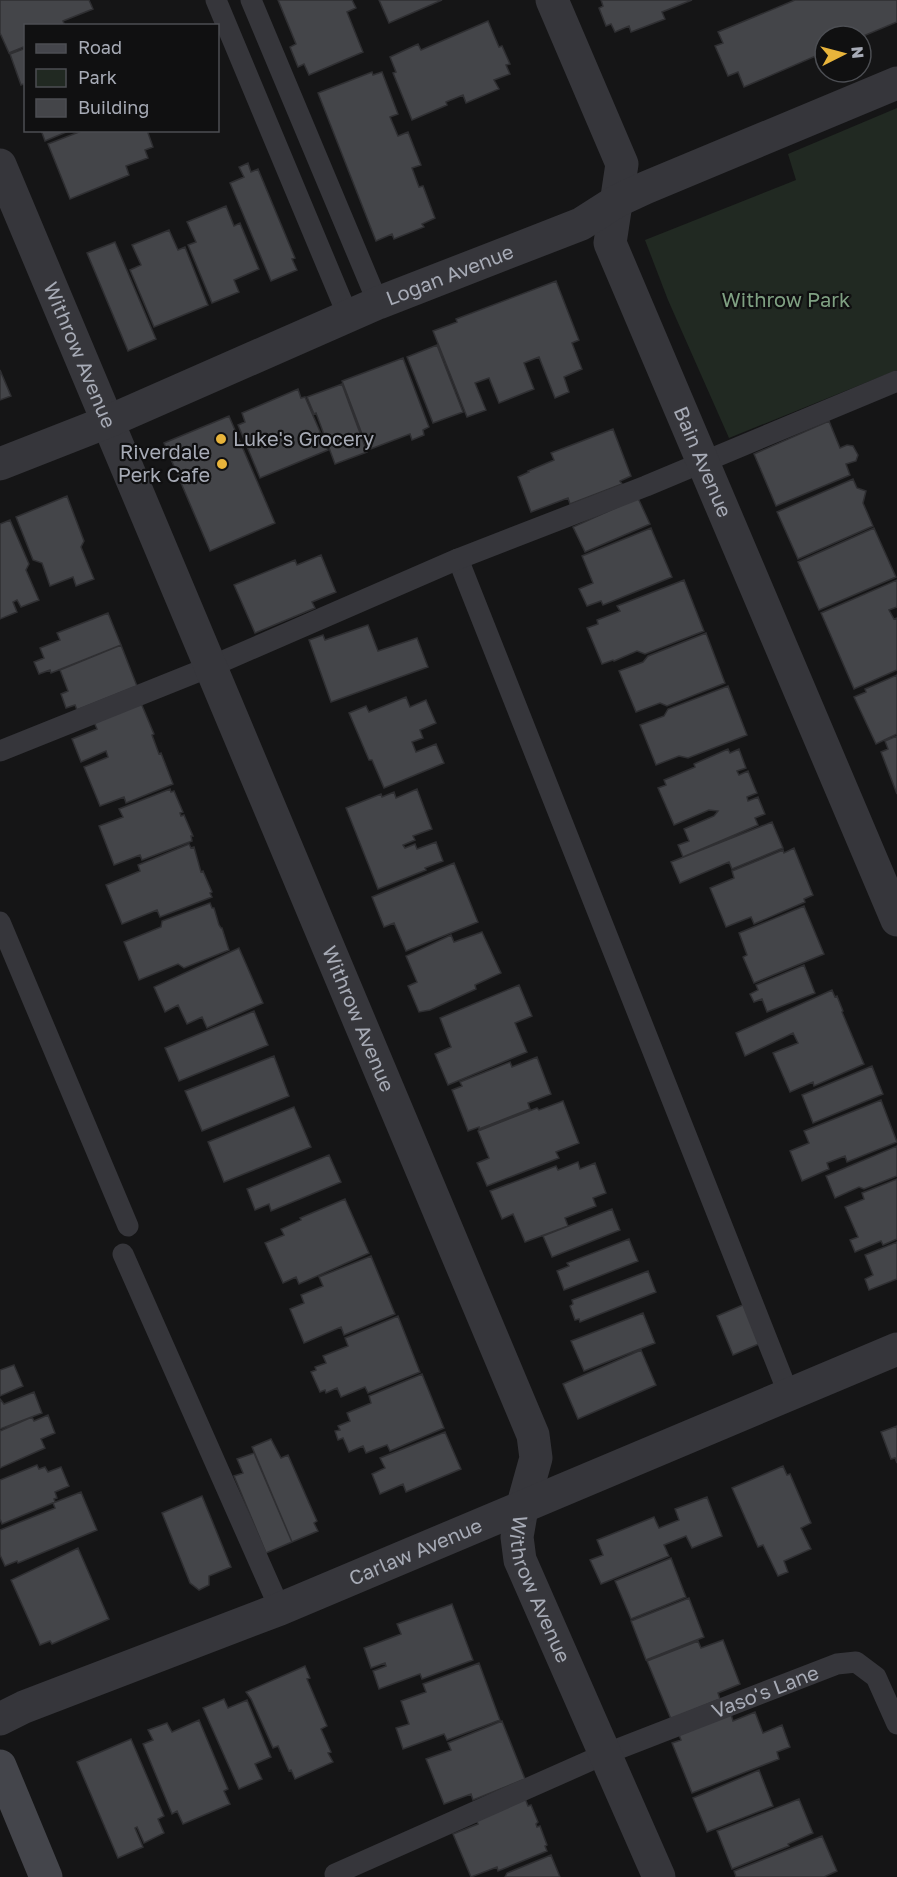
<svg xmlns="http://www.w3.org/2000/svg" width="897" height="1877" font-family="'Golos Text',sans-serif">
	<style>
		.green { fill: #212922 }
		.building { fill: #444549; stroke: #2f2f32; stroke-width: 1.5 }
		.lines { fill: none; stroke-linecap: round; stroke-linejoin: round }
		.service { stroke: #36363b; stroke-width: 21 }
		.minor { stroke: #36363b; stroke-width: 33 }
		.secondary { stroke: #44454b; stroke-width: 33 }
		.poi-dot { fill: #e8b43b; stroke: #101011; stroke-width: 2 }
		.labels { text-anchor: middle; stroke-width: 4.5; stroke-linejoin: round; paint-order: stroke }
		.street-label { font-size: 20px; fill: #a7abb6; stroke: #101011 }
		.park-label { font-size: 20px; fill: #7fa082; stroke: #101011 }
		.poi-label { font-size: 20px; fill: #a7abb6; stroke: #101011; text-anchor: start }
	</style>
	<rect width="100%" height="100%" fill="#151516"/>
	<path class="green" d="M897,108v262l-168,68 -61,-138 -23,-60 151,-60 -8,-26z"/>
	<path class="building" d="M0,0h89l4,9 -30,12 2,5h-39v20l-17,7 -9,-20z
		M278,0h74l4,8 -9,4 16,40 -54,23 -5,-11 -6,3 -8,-20 6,-3z
		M379,0h63l-53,23z
		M601,0h91l-30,12 3,7 -34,13 -2,-6 -14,6 -4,-8 -5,2 -7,-18 4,-2z
		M795,0h102v22l-36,15 -36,-1v16l-81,35 -6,-15 -10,4 -13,-30 8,-3 -5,-11z
		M488,21l11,26 3,-1 8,18 -4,1 4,9 -16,6 5,9 -33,14 -3,-8 -17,7 1,3 -35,15 -19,-47 3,-1 -6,-15 28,-13 3,6z
		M26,48v35l-5,2 -11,-31z
		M372,72l1,3 9,-3 16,42 -8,3 8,19 10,-4 13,33 -9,3 7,19 4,-1 12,32 -13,6 2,3 -30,12 -2,-5 -16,7 -58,-148z
		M41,130h30l-26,11z
		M84,130h63l6,17 -8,3 3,8 -22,8 3,9 -59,24 -22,-55z
		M248,163l3,9 7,-3 37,89 -3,1 5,11 -26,11 -41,-98 14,-6 -5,-10z
		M226,206l8,20 6,-3 19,46 -25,11 5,12 -27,11 -24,-58 8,-3 -9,-20z
		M169,230l9,20 7,-3 23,58 -54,22 -24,-57 11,-5 -9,-20z
		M115,242l41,97 -28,12 -41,-98z
		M556,281l23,59 -7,3 10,26 -18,8 5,15 -14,6 -16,-41 -15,6 10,26 -35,14 -10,-25 -14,5 11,27 -19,7 -34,-86 24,-9 -1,-3z
		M437,345l26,67 -30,11 -26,-66z
		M403,358l26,69 -6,3 1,5 -12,5 -2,-6 -42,16 -26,-69z
		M0,370l11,26 -11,4z
		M342,384l25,68 -32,12 -19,-51 -2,1 -7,-17z
		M298,389l3,9 4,-1 23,53 -68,28 -22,-53 7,-3 -3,-9z
		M229,416l46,107 -65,28 -46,-108z
		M829,421l11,27 7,-3 6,1 5,9 -2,6 -10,3 4,11 -74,31 -22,-52z
		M613,429l18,47 -11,5 2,3 -52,20 -2,-6 -37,14 -13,-35 11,-5 -1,-1 26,-11 -3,-7z
		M853,479l4,9 9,3 -3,12 10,23 -75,33 -21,-47z
		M67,496l17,45 -3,6 13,32 -18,7 -3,-9 -23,9 -8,-23 -9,-3 -17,-43z
		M638,498l12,26 -65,28 -12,-25z
		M10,520l19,44 -3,6 13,30 -18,7 -4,-7 -4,2 4,10 -17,7v-95z
		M651,528l21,49 -69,28 -2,-4 -14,5 -8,-17 14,-6 -11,-27z
		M874,528l22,49 -77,33 -21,-48z
		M321,555l15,37 -24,10 3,6 -60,25 -21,-48 61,-25 2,5z
		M684,580l20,51 -59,23 -8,-3 -23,10 -1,-1 -11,4 -15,-36 11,-4 -1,-4 23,-9 -3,-5z
		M897,580v27l-8,3 5,9 3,-1v52l-43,19 -33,-76z
		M108,613l13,32 -70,28 -1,-3 -11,4 -5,-12 10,-4 -4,-10 20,-8 -3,-7z
		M368,625l10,26 39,-13 11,29 -97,35 -22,-62 14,-5 2,5z
		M706,633l19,50 -58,23 -7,-3 -24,9 -17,-41 24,-9 5,-6z
		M121,645l16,41 -60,24 -2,-5 -9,3 -5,-14 7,-3 -8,-21z
		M897,675v59l-21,10 -22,-47 12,-5 -1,-3z
		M728,686l19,49 -59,23 -9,-2 -23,9 -16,-40 24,-9 4,-7z
		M406,697l4,10 16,-7 10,23 -16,7 3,8 -11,4 4,10 20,-8 8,19 -60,25 -12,-28h-3l-20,-47 17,-7 3,6z
		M141,703l13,31 -2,1 7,19 2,-1 12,31 -47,19 -2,-6 -24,9 -16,-39 24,-10 -2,-6 -25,11 -9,-23 25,-10 -3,-7z
		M897,736v58l-16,-42 7,-3 -3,-8z
		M728,749l2,4 9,-4 7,19 -9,3 2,4 9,-4 9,22 -10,4 1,4 10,-4 7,17 -10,4 3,7 -75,32 -5,-12 11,-4 -5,-12 30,-13 4,-5 -9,-1 -35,15 -16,-37 8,-3 -2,-5 31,-13 -1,-3z
		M170,789l1,3 3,-1 9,21 -3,1 1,3 3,-1 9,21h-2l1,5 -50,19 -2,-5 -26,10 -15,-39 24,-9 -4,-8z
		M417,789l15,40 -19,7 2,4 -12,5 2,3 10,-4 2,5 19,-7 7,19 -18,7 1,2 -48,19 -32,-81 35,-14 1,3 12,-5 2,6z
		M772,822l11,26 -51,21 -3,-7 -49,21 -9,-21z
		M189,844l2,4 3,-1 7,25 2,-1 9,21 -2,1 2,4 -52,20 -3,-7 -35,14 -16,-39 34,-14 -2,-6z
		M794,848l19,47 -9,4 1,3 -51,22 -3,-7 -25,10 -16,-39 24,-10 -2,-7 51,-21 1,3z
		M454,863l24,59 -72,29 -12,-28 -10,4 -12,-30z
		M210,903l2,5h2l5,17 2,3h1l7,22 -45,18 -6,-4 -39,16 -15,-38 37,-15 1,-6z
		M804,906l20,48 -70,29 -11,-26 4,-2 -8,-22z
		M482,932l19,41 -26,12 1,4 -46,21 -11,2 -11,-26 9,-4 -11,-26 45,-21 3,7z
		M239,948l24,55 -56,25 -5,-11 -15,7 -9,-19 -13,7 -11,-25z
		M804,965l11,28 -48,19 -5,-13 -8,3 -4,-8 8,-4 -2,-5z
		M519,985l13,31 -17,7 12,29 -79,33 -13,-31 16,-7 -11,-29z
		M832,990l3,7 2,-1 6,15 -1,1 22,52 -50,22 -1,-4 -23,10 -17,-39 25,-10 -5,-10 -48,23 -9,-23z
		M254,1011l14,34 -89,36 -14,-33z
		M274,1056l15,40 -87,35 -17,-40z
		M537,1057l14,37 -23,9 2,6 -51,20v-2l-11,4 -16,-41 10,-4 -2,-4 50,-20 2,5z
		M872,1066l11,28 -70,29 -11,-28z
		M881,1100l16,42 -50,20 -2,-6 -18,7 2,6 -27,12 -12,-30 19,-8 -5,-12z
		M563,1101l16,42 -23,9 3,6 -72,28 -10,-23 12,-5 -11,-27 59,-23 2,2z
		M294,1107l17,40 -87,35 -16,-40z
		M897,1146v30l-33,13 -5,-2 -24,11 -9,-22z
		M329,1155l12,27 -70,29 -2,-7 -14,6 -8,-21z
		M578,1162l2,7 15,-6 11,30 -13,5 3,8 -31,12 3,8 -43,16 -12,-28 -11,5 -12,-28 66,-25 2,4z
		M897,1179v60l-14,6 -2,-4 -26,11 -5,-12 8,-3 -13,-30 19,-8 -2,-6z
		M345,1199l24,54 -70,31 -3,-7 -13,6 -18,-40 19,-8 -3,-6 20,-9 -1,-2z
		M612,1209l8,21 -68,27 -9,-21z
		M629,1239l9,22 -74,29 -7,-19 12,-5 -2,-3z
		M897,1242v37l-28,11 -4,-11 8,-4 -8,-20z
		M371,1256l24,58 -51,21 -3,-8 -37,16 -14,-34 14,-6 -3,-8 22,-9 -4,-9z
		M648,1271l8,21 -76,30 -1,-3 -4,1 -5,-14 3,-2 -1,-4z
		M745,1304l16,39 -28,12 -16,-39z
		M643,1313l12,30 -71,28 -13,-30z
		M398,1316l22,56 -52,21 -3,-6 -24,10 -4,-9 -11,5 -1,-3 -5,2 -9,-20 5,-2 -1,-3 11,-4 -3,-7 25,-10 -3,-8z
		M641,1350l15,35 -78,34 -15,-35z
		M14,1365l9,21 -23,10v-26z
		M422,1374l22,54 -54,23 -3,-6 -21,8 -3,-7 -14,6 -6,-14 -5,2 -3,-9 5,-1 -2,-4 12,-5 -3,-8 24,-10 -2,-7z
		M34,1392l8,21 -42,16v-30l4,5z
		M48,1415l7,18 -14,6 4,9 -45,20v-37l32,-14 2,4z
		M897,1426v37l-2,-5 -4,1 -10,-27z
		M445,1432l16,37 -55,23 -3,-8 -23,10 -8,-20 13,-6 -5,-10z
		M271,1439l10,19 7,-3 29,66 -3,2 4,8 -26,11 -40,-95z
		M254,1453l38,89 -26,11 -32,-77 9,-3 -6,-14z
		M37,1465l2,4 6,-2 3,5 13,-5 8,19 -14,6 2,6 -3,1 1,3 -53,22 -2,-5v-39z
		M783,1466l4,9 3,-1 21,49 -10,5 10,21 -27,12 4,11 -10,4 -15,-31 -5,2 -26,-59z
		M81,1492l16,38 -79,33 -1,-2 -12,5 -5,-11v-25l55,-22 -2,-5z
		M202,1496l29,71 -22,9v9l-10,5 -9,-7 -28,-70z
		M707,1497l15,39 -30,12 -6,-12 -22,9 5,11 -68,28 -11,-24 13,-5 -6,-15 57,-23 5,11 20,-8 -4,-11z
		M78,1548l31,71 -57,25 -2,-3 -10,4 -29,-65z
		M671,1558l15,39 -55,22 -16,-38z
		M689,1598l15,39 -58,23 -15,-39z
		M452,1604l21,56 -51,19 -2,-5 -41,15 -6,-18 13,-5 -1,-3 -14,5 -7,-20 37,-14 -4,-10z
		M723,1640l17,44 -22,9 2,6 -49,20 -24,-58 51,-20 3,7z
		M479,1663l21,57 -53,20 -3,-6 -41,15 -7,-21 13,-4 -8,-23 25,-9 -3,-8z
		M305,1666l5,12 -3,1 20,47 -6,3 10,23 -3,1 5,9 -38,17 -4,-9 -2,1 -11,-25 -5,2 -22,-49 -5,-7z
		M224,1699l4,9 19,-8 24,57 -16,7 7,15 -23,10 -36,-81z
		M755,1712l8,21 19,-8 8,22 -13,5 2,7 -87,34 -20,-50 9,-3 -2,-5 52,-21 2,7z
		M199,1720l29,69 -4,2 6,13 -47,20 -6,-13 -5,3 -29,-70 10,-4 -5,-10 19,-7 5,9z
		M502,1721l23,58 -52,21 -2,-6 -27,10 -18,-45 25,-9 -3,-7z
		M131,1739l33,77 -6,3 6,14 -20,10 -7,-16 -2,1 8,19 -25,11 -41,-96z
		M759,1770l14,36 -66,26 -14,-34z
		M525,1798l3,8 3,-1 7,17 -2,2 1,3 3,-1 7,19 -2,1 2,5 -49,20 -1,-4 -26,10 -18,-43 25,-10 -2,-5z
		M799,1799l14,34 -25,11 1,2 -57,23 -15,-38z
		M822,1836l15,35 -13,6h-88l-2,-6z
		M551,1855l9,22h-55l2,-4z"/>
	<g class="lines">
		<g class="service">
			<path d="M216,0l132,316"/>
			<path d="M251,0l127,303"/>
			<path d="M458,559l331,836"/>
			<path d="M0,751l212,-85 246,-107 188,-73 251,-105"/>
			<path d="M0,922l128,304"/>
			<path d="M123,1254l157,355"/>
			<path id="s1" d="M337,1877l-2,-3 270,-120 232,-90 19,-2 20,15 21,47"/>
		</g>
		<g class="minor">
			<path id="s2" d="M552,0l70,164 -12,79 287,677"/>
			<path id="s3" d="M0,165l533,1270 3,23 -14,50 -5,29 3,23 139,317"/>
			<path id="s4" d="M0,464l107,-42 271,-119 203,-79 36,-23 28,-13 252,-105"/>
			<path id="s5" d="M0,1719l24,-12 256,-98 617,-260"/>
		</g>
		<path class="secondary" d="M0,1766l46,111"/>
	</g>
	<g class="poi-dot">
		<circle cx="221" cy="439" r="6"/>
		<circle cx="222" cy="464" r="6"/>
	</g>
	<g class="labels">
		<g class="street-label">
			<text dy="7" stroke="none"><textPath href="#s4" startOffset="488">Logan Avenue</textPath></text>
			<text dy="7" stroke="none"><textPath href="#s3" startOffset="206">Withrow Avenue</textPath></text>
			<text dy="7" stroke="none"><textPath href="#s2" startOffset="496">Bain Avenue</textPath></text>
			<text dy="7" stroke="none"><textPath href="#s3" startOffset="926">Withrow Avenue</textPath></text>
			<text dy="7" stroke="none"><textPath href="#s5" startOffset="448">Carlaw Avenue</textPath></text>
			<text dy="7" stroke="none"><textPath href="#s3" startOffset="1538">Withrow Avenue</textPath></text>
			<text dy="7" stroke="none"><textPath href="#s1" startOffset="471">Vaso's Lane</textPath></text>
		</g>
		<g class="park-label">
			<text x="786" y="307">Withrow Park</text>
		</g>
		<g class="poi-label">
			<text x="233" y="446">Luke's Grocery</text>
			<text x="210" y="459" text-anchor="end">Riverdale<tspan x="210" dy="23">Perk Cafe</tspan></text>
		</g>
	</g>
	<rect x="24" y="24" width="195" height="108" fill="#101011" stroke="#4c4e53" stroke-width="1.5"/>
	<rect x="36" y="44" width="30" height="9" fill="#44454b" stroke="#4c4e53" stroke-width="1.5"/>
	<text x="78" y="54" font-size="18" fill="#a7abb6">Road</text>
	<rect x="36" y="69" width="30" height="18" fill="#212922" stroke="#4c4e53" stroke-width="1.5"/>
	<text x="78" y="84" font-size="18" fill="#a7abb6">Park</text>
	<rect x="36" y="99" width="30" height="18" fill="#444549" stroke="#4c4e53" stroke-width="1.5"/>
	<text x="78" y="114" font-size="18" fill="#a7abb6">Building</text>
	<g transform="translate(843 54) rotate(84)"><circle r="28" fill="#101011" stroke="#4c4e53" stroke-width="1.5"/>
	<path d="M0-4.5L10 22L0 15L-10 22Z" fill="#e8b43b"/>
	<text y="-9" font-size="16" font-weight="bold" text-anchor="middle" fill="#a7abb6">N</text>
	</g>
</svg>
